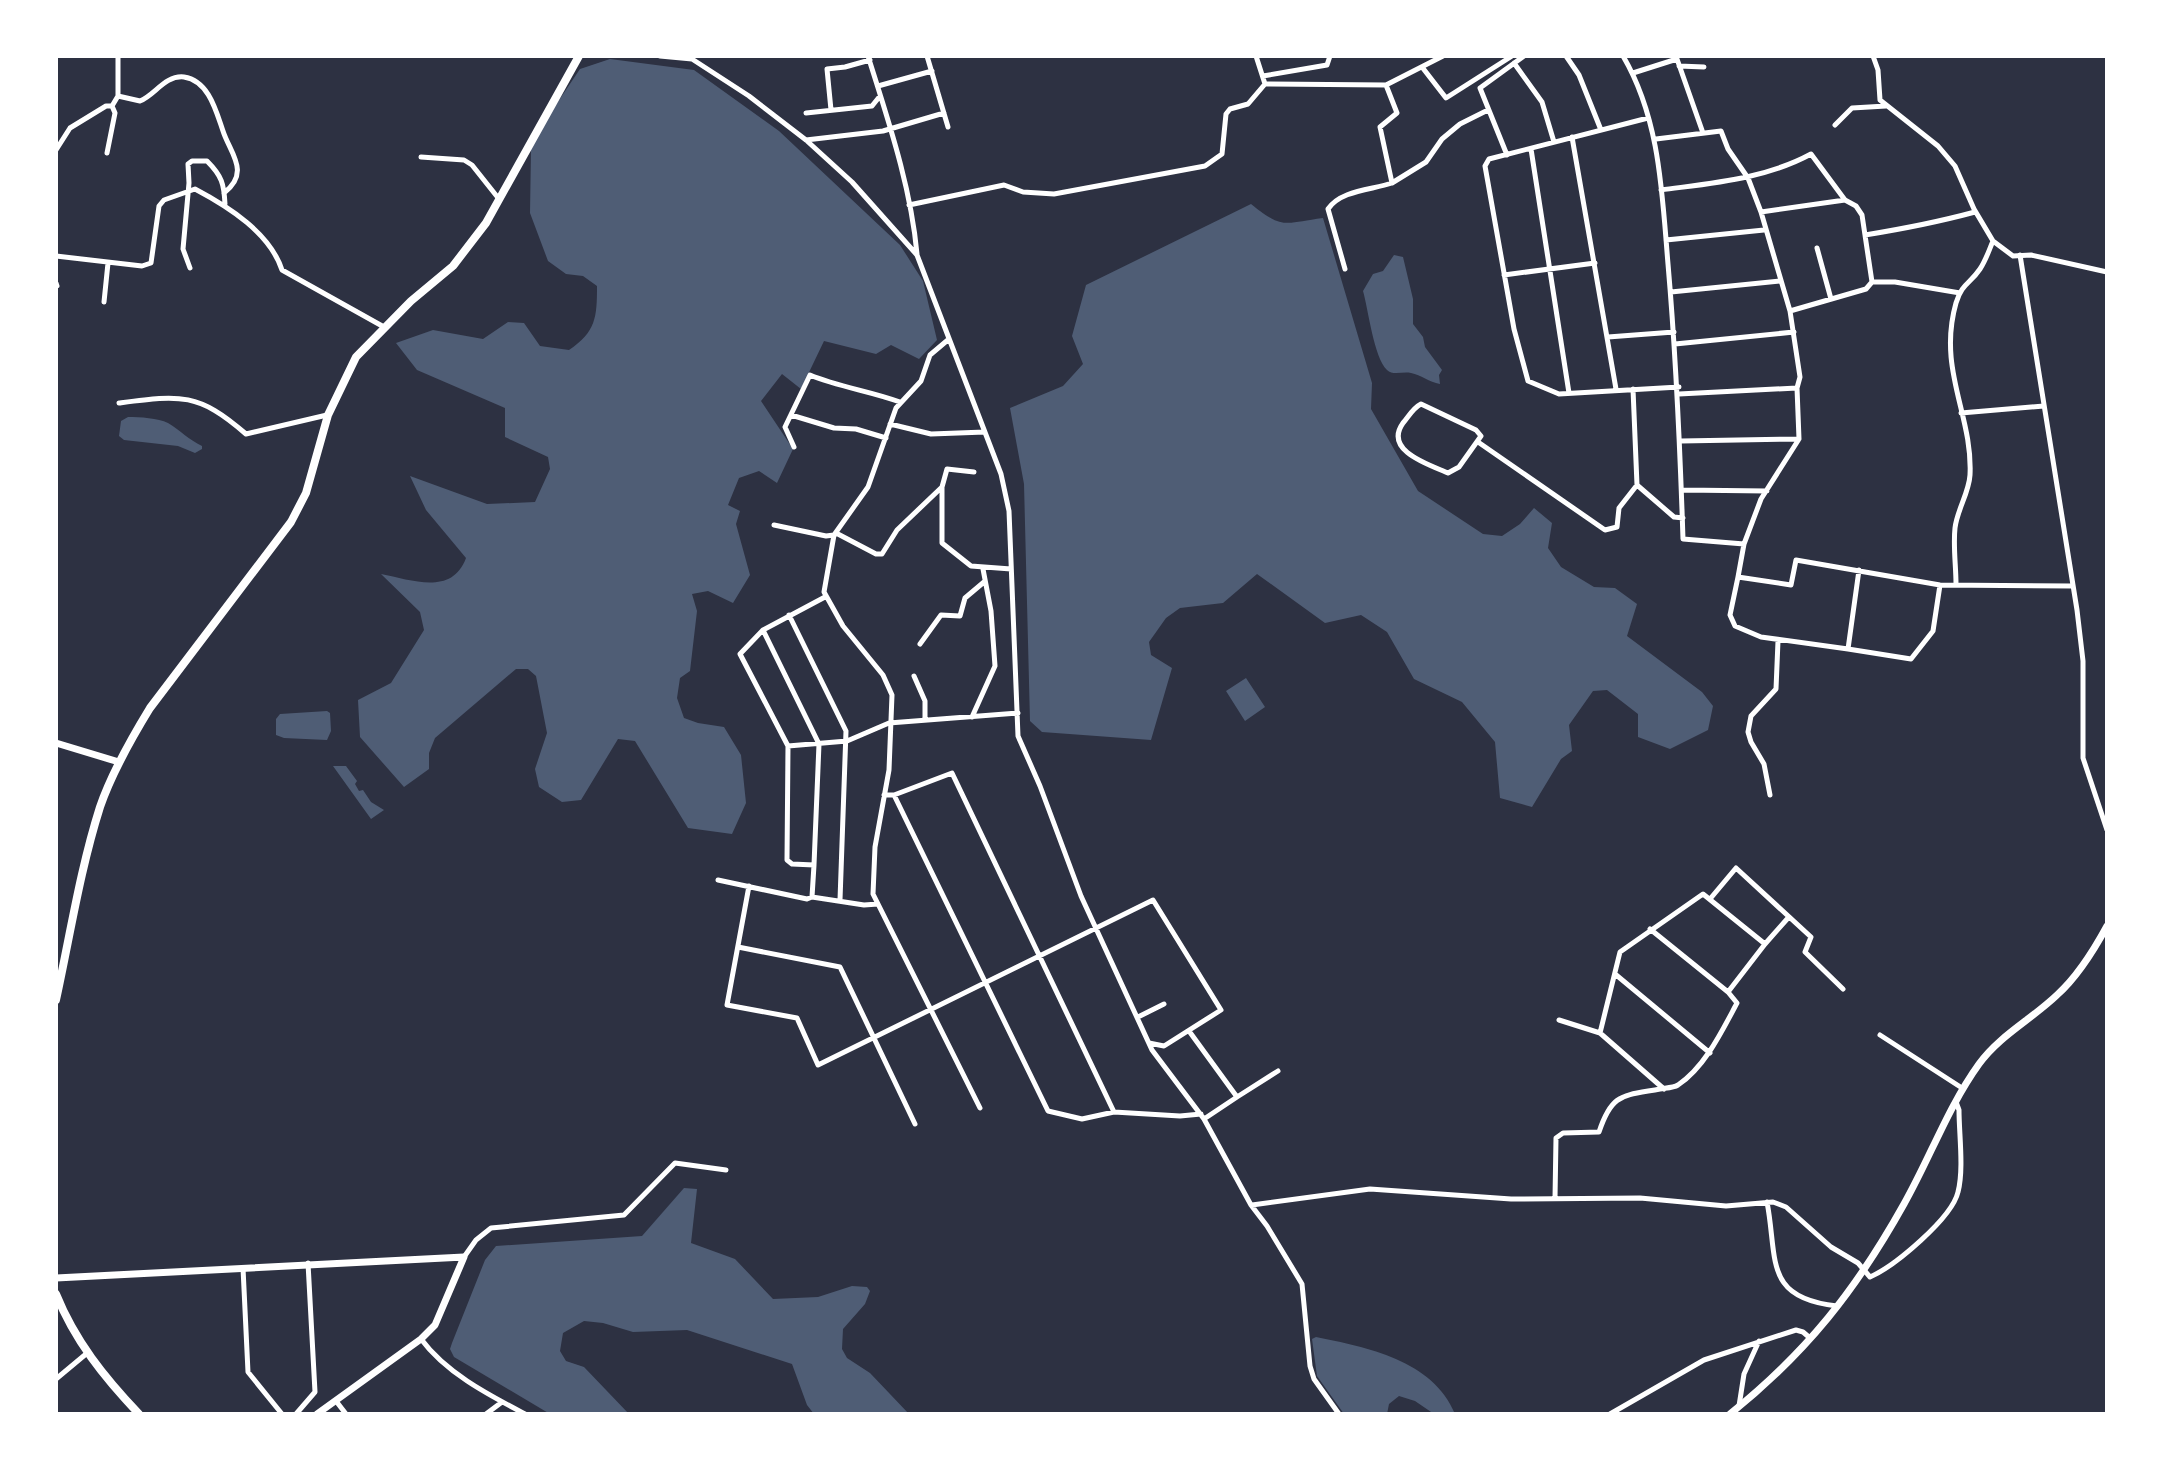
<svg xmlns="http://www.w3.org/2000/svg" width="2163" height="1470" font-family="'Archivo Narrow',sans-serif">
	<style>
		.water { fill: #4f5d75 }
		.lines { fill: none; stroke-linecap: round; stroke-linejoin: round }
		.minor { stroke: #fff; stroke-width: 5 }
		.tertiary { stroke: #fff; stroke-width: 7 }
		.secondary { stroke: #fff; stroke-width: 7 }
		.primary { stroke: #fff; stroke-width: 8 }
	</style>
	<rect width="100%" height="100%" fill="#2d3142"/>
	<path class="water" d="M610,59l84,11 85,61 121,114 23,36 14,59 -18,19 -28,-14 -15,9 -52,-13 -23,48 -19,-15 -21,27 32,48 -16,34 -18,-12 -20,7 -11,27 12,6 -4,13 14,51 -17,28 -25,-12 -16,3 5,17 -7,60 -10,7 -3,20 7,20 14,5 26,4 17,28 5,48 -14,31 -44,-6 -53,-87 -17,-2 -37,61 -19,2 -23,-15 -4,-18 12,-36 -11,-57 -8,-7h-12l-81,69 -6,15v16l-25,18 -44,-50 -2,-37 33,-17 33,-53 -4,-18 -39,-38c31,6 71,22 85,-16l-40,-48 -16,-34 77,28 48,-2 15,-33 -2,-12 -43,-20v-29l-88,-38 -21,-27 37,-13 50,9 25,-17 16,1 16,23 29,4c27,-18 28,-33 28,-64l-14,-10 -17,-2 -18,-13 -18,-48 1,-64 18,-34 31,-46z
		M1251,204c32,26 34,19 72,14l49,165 -1,26 47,82 65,43 19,2 18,-12 14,-16 18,15 -4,25 13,19 33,20 21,1 22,16 -10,32 75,56 11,14 -5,24 -38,19 -32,-12v-23l-31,-24 -14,1 -24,34 3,26 -11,8 -29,48 -32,-9 -5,-56 -33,-40 -48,-23 -27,-47 -26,-17 -36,8 -68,-49 -34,29 -43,5 -14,10 -17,24 2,13 21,13 -21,72 -109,-8 -12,-11 -6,-237 -14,-76 53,-22 20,-22 -11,-28 14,-51z
		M1394,255l9,2 10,42v25l10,13 2,10 17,23 -3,5 1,9c-11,-2 -19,-9 -29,-11 -8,-2 -18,3 -24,-3 -13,-12 -19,-62 -24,-79l10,-17 10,-3z
		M128,417c12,0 30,1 40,6 12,7 21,17 34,23v3l-7,4 -17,-7 -54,-6 -5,-4 2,-15z
		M1246,678l19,29 -20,14 -19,-30z
		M327,711l3,2 1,18 -4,9 -43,-2 -8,-3v-16l4,-5z
		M333,766h13l11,15 -2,3 4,7 4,-1 8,12 13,8 -13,9z
		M684,1188l13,1 -6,54 44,16 38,40 45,-2 34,-11 15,1 3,4 -5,13 -22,25 -1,20 5,9 23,15 39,41h-95l-7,-9 -15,-41 -105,-34 -54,2 -30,-9 -19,-2 -21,12 -3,18 6,10 18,6 45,47h-79l-96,-57 -4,-8 2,-6 33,-83 11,-14 146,-10z
		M1316,1337c50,10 117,23 139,77h-21l-19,-13 -16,-5 -10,8 -2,10h-43l-27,-38 -5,-37z"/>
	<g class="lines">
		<path class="minor" d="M660,56l32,3 57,37 57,44 46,42 65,73 84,219 8,37 9,225 22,50 41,110 71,154 52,69 47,86 16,21 35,58 8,82 4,13 25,35
			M868,56c20,64 43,131 49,198
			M927,56l21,71
			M1256,56l9,28
			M1566,56l13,19 22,55
			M1623,56c37,63 39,137 45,208 8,92 12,183 15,275l61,5
			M1873,56l5,14 2,30 58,46 17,20 19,43 19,32 20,15 18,-1 76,17
			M1514,63l28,39 12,40
			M1679,66l25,1
			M1422,67l24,31 66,-42
			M1633,73l44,-14 26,74
			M1263,76l64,-11 3,-9
			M1386,85l11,28 -17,14 12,56 34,-21 16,-23 18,-15 28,-14
			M878,86l54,-15
			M118,96l22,5c15,-6 25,-26 44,-24 25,4 32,34 39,54 7,22 28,41 1,62
			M831,110l-4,-41 18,-2 25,-7
			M806,113l66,-7 8,-10
			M1648,118l-159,41 -4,7 29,163 14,52 31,13 120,-7
			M1835,125l17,-17 34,-2
			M1572,137l44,252
			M1656,139l65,-8 7,18 20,29 13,34 29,99 10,66 -3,11 2,51 -38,60 -17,45 -6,33 53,8 5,-25 144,25 132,1
			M806,140l77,-9 61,-18
			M1531,149l38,244
			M56,150l14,-22 36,-22h6l6,-10v-40
			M107,153l8,-40 -3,-7
			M1507,155l-27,-67 44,-32
			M421,157l43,3 8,5 27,34
			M1661,190c51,-7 104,-11 150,-36l34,46 -84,12
			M909,205l95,-20 19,7 31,2 151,-28 17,-12 4,-40 4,-5 18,-5 17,-20 121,1 57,-29
			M1865,235c37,-6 73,-13 110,-23
			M1666,240l98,-10
			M1817,248l14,51
			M2020,255l57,355 6,51v97l24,72
			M56,256l86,10 9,-3 8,-57 5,-6 31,-11c34,18 75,44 87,81l102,57
			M190,268l-7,-19 6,-66 -1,-19 4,-3h15c15,15 17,23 18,43
			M1345,269l-17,-60c13,-19 44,-19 64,-26
			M1504,275l91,-12
			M1872,282h23l65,11
			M56,283l1,3
			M1671,292l110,-11
			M104,302l4,-39
			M1790,311l76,-22 6,-7 -10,-67 -6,-9 -11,-6
			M1608,337l66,-5
			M949,339l-19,16 -9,26 -25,27 -28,79 -34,48 -10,57 19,34 40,49 9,20 -3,75 -14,77 -2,47 107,214
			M1675,344l119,-12
			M1633,389l4,96
			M1679,394l118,-6
			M119,403c61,-8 79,-11 127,31l81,-19
			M1421,404l55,26 5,6 -22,31 -11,6c-18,-8 -65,-22 -45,-50 6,-7 10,-15 18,-19z
			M1961,413l83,-7
			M791,415l43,13 22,1 30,9
			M890,424l41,10 54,-2
			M1681,441l118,-2
			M1478,442l127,88 12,-3 2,-19 18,-23 37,32 9,1
			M794,447l-9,-20 25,-52c29,12 60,16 90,27
			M942,488v55l29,23 40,3
			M1682,490l85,1
			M774,525l52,11 8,-1
			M836,533l40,21h6l15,-24 45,-43 5,-18 27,3
			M1738,577l-8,38 5,11 26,11 87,12 11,-79
			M1956,584c0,-18 -3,-38 -1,-56 2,-18 14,-35 15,-53 3,-60 -33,-105 -14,-172 6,-20 14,-19 24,-34 6,-9 9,-19 13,-28
			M825,597l-62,33 -23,24 48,92 -1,114 5,4 22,1 -2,32 52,8 14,-1
			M789,615l57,116 -6,169
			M763,630l56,114 -5,121
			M920,644l21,-29 19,1 5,-18 19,-16
			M1848,649l63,10 22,-28 7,-46
			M914,676l11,25v19
			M972,717l23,-51 -4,-55 -8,-42
			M788,746l59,-5 42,-18 129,-10
			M884,795h10l58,-22 162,339
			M894,795l154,316 34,8 32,-7 66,4 21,-2
			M1770,795l-6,-31 -13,-22 -3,-10 3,-16 25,-27 2,-48
			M718,880l89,19 5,-2
			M749,886l-22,119 70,13 21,47 335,-165 68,110 -57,36 -15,-3
			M1710,899l26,-31 75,69 -6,15 38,37
			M1650,929l78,63
			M1765,944l23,-26
			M738,947l102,20 75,157
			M1615,974l95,79
			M1138,1017l26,-13
			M1559,1020l41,13
			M1189,1031l48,66 41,-26
			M1880,1035l82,53
			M1204,1119l33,-22
			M1555,1198l1,-60 7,-5 36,-1c13,-39 23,-36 61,-43 5,-1 13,-1 18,-4 27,-18 44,-54 59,-82l-9,-11 37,-48 -62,-50 -83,58 -20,81 64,56
			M1767,1202c11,57 -4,96 70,104
			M1252,1205l118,-16 141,10 129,-1 86,8 47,-4 13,5 45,40 27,16 12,14c25,-11 82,-59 88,-85 6,-23 1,-58 1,-82l-3,-8
			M464,1257l12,-17 15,-12 133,-13 51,-52 51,7
			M243,1268l5,104 34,42
			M421,1339c25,34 68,56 104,75
			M56,1379l30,-25
			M336,1401l10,13
			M1739,1406l5,-32 15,-33
			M296,1414l19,-22 -7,-129
			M486,1414l16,-12
			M1610,1414l94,-54 92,-30 7,2 7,6"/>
		<path class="tertiary" d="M56,743l63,19
			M56,1278l408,-21 -29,68 -14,14 -104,75"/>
		<path class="secondary" d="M1730,1414c77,-62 126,-124 174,-210 26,-46 44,-97 75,-140 20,-28 53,-45 78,-69 20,-18 37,-45 50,-69"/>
		<path class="primary" d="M56,1000c14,-64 24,-130 44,-193 12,-35 31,-68 50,-99l141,-186 15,-29 22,-78 28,-58 55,-56 42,-35 33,-43 93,-167
			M56,1294c19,47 48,83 83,120"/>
	</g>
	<rect width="2163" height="1470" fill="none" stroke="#ffffff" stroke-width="116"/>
</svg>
